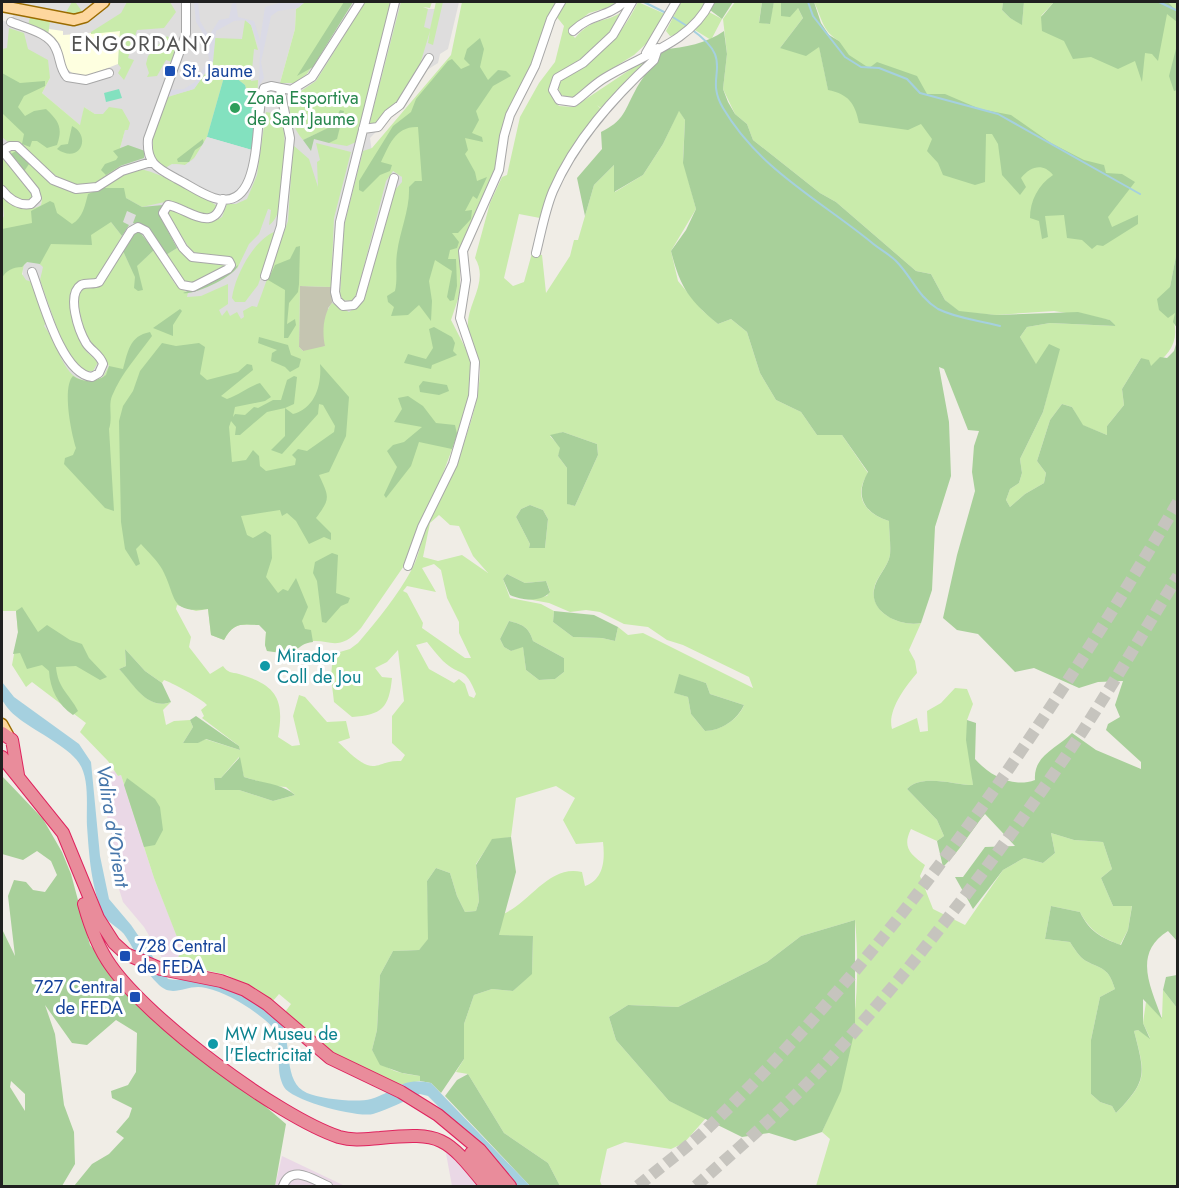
<svg xmlns="http://www.w3.org/2000/svg" width="1179" height="1188" font-family="Jost,sans-serif">
	<style>
		.residential { fill: #dedddd }
		.industrial { fill: #ead8e6 }
		.education { fill: #feffe0 }
		.construction { fill: #c5c5b1 }
		.grass { fill: #c9ebab; fill-rule: evenodd }
		.forest { fill: #a8d09a; fill-rule: evenodd }
		.pitch { fill: #83e1bf }
		.parking { fill: #e0e0e0 }
		.plaza { fill: #dadae6 }
		.water { fill: #a5d0df }
		.lines { fill: none; stroke-linecap: round; stroke-linejoin: round }
		.stream { stroke: #a5d0df; stroke-width: 2 }
		.highway-tunnel { stroke: #c6c4be; stroke-width: 12; stroke-dasharray: 12 6; stroke-linecap: butt }
		.minor-casing { stroke: #a7a7a7; stroke-width: 10 }
		.major-casing { stroke: #9b6c00; stroke-width: 13 }
		.highway-casing { stroke: #df235e; stroke-width: 14 }
		.minor { stroke: #fff; stroke-width: 8 }
		.major { stroke: #fed79e; stroke-width: 10 }
		.highway { stroke: #e98c9b; stroke-width: 12 }
		.transit-dot { fill: #1a4fb4; stroke: #fff; stroke-width: 2 }
		.leisure-dot { fill: #2e9e5b; stroke: #fff; stroke-width: 2 }
		.culture-dot { fill: #0f9aa8; stroke: #fff; stroke-width: 2 }
		.labels { text-anchor: middle; stroke-width: 6; stroke-linejoin: round; paint-order: stroke }
		.transit-label { font-size: 18px; fill: #164399; stroke: #fff; text-anchor: start }
		.leisure-label { font-size: 18px; fill: #27864d; stroke: #fff; text-anchor: start }
		.culture-label { font-size: 18px; fill: #0d838f; stroke: #fff; text-anchor: start }
		.water-label { font-size: 20px; font-style: italic; fill: #4676aa; stroke: #fff }
		.quarter-label { font-size: 21px; letter-spacing: 1.5px; fill: #535353; stroke: #fff }
	</style>
	<rect width="100%" height="100%" fill="#f0ede6"/>
	<path class="residential" d="M2,2h100l-22,15z
		M107,2h198l-9,7 -1,20 -15,54 33,-16 40,-65h64l-1,4 12,3h7l1,-7h23l-11,47 -8,5 -2,9 -11,7 -24,34 -33,34 4,28 25,7 10,14 -55,169 -33,-10 -12,6 -39,-11 -84,-43 2,-5 -13,-9 -69,91 -19,7 -50,31 -15,-146 5,-5h9l81,-83 -16,10 -11,3 -50,2 1,11 -39,27v-119l112,58 10,-8 -5,-11 6,-23 -22,-15h-8l-11,-7 -3,19 -39,-33 8,-15 -43,-29h-5v-29l9,4 2,-9 4,-3 55,10z"/>
	<path class="industrial" d="M115,771l3,5 3,-1 33,103 23,58 7,1 2,9 -10,14v4l-11,-1 -21,-36 -21,-25 -9,-29 1,-23 -8,-34 2,-43z
		M445,1148l32,33 3,5h-28z
		M282,1156l63,30h-70z"/>
	<path class="education" d="M49,29l14,2v4l57,-4 -2,33 -31,12 -15,-3 -7,-6 -5,-23 -12,-10z"/>
	<path class="construction" d="M300,286l31,1 1,16 -4,5 -2,38 -17,6 -6,-1 -4,-4z"/>
	<path class="grass" d="M72,2h6l-2,1 8,11h-19l3,-9z
		M127,2h43l6,10 -12,16 -27,2 -9,28 6,2 -10,20 -6,-7 3,-5 -3,-4 2,-33 -29,3v-2l30,-19z
		M305,2h48l-46,72 -12,9h-15l15,-54 1,-20z
		M365,2h26l-35,140 -9,4 -18,-3 4,-17 -30,14c-10,-12 -14,-25 -14,-41l27,-18z
		M401,2h31l-2,6 -7,-1 5,2 -4,18 6,2 6,-27h7l-10,43 -5,-2 2,-12 -17,57 -7,-2 -9,18 -29,25z
		M462,2h94l-26,68 -25,51 -11,55 -34,72v45l-9,27 20,39 -2,38 -6,23 -21,56 -27,60 -7,24 -47,68c-25,28 -33,7 -58,15 -18,6 -13,10 -36,8l-2,-6 1,-13 -6,-7c-18,-1 -27,-3 -36,15l-13,-5 -3,-26 -12,2 -19,-6 -1,4 15,28 -2,10 21,27 13,-8c5,7 8,6 16,8 37,11 46,25 39,63l14,9 8,-1 -7,-29 6,-21 6,2 22,25 19,-1 4,17 -12,4c9,8 23,24 35,24 8,0 14,-6 28,-5l4,-6 -13,-12v-27l12,-15 -6,-51 -11,12 -12,6 7,9 10,1c-3,30 -10,37 -40,39l-18,-15 -3,-25 2,-23 17,-5 8,-6c19,-22 40,-48 54,-74 8,-14 9,-32 16,-47 22,-49 49,-95 52,-150 1,-18 -10,-28 -12,-43 -3,-23 22,-47 7,-71l15,-55 12,-26 5,-2 13,-58 19,-34 16,-21 9,-36 -8,-10 10,-14h51l-7,5 -21,6 -21,17 7,8c20,-23 31,-14 48,-27 -10,18 -23,34 -40,47 -10,8 -24,10 -30,22 -5,9 -1,19 6,26l15,1 69,-46 1,3 -43,44 -4,-3 4,4 -41,58 -20,51 -21,-4 -15,64 9,8 11,-4 8,-29 10,2 4,38 24,-37 4,-16h4l16,-55 21,-21v28l28,-17 20,-31 16,-34 6,10 -2,40 13,49 -25,42 7,30 25,30 15,13 13,-5 16,13 13,41 16,27 25,12 16,23h25l26,38c-15,23 -4,40 21,48 0,11 2,23 1,34 -2,12 -14,22 -16,34 -4,25 28,38 47,34l-12,27 6,11 2,12c-12,14 -30,38 -25,56l25,-11 3,14 8,-1 -1,-20 14,-8 14,-15 12,1 6,15 -6,16 6,65c-19,0 -51,-12 -66,4l30,31 7,16 -7,5 -26,-12c-9,18 -1,25 14,36l-5,11 13,33 32,16 38,-55 21,-12 19,5 12,-10 -4,-20 23,7 29,2 9,27 -11,9 12,28 19,-1 -4,25 -8,15c-19,-8 -30,-14 -40,-33l-29,-6 -6,33 25,3c4,6 9,15 16,19 17,9 22,6 29,28l-15,8 -9,43v54l9,8 12,4 4,7c33,-33 29,-40 18,-82l4,-1 12,8 -7,-15 3,-21 16,16 1,-28 14,18v178h-361l14,-47 -8,-7c31,-67 40,-139 33,-212l-54,16 -34,26 -89,45 -50,-2 -19,12 7,23 53,61 37,17 -22,25 -13,6 -46,-7 -18,7 -7,32 2,5h-42l-12,-23 -44,-30 -36,-59 -12,-2 8,-13v-35l10,-29 18,-6 21,2 19,-18 1,-36 -34,-2 4,-21c27,-11 46,-50 79,-42l3,14c19,-7 20,-26 18,-44l-27,2 -13,-24 12,-22 -19,-12 -40,12 -5,39 -19,3 -16,24 3,37 -3,10 -11,1 -8,-16 -7,-23 -14,-5 -9,13 2,58 -10,11 -26,1 -13,24 -3,55 -5,20c12,21 25,23 49,26l-1,5 -21,4 -48,-21 -36,-24 -30,-28 6,-8 -12,-10 -6,7 -46,-26 -50,-11 -1,-4 10,-14 -2,-9h-7l-23,-59 -33,-103 -3,1 -10,-15 -28,-29 6,-9 -54,-41 -6,5 -14,-22 6,-32 -2,-22h-14v-391l2,-4 -2,-21c10,10 25,19 39,10l1,-7 -33,-46 6,-4c26,24 57,62 95,36 7,-5 19,-15 29,-15 15,1 64,26 78,37l-5,8 -12,2 -31,-15 -27,6 -16,-9 -10,21 -5,3 11,14 -26,44 -17,3c-16,14 -4,55 8,69 3,3 7,6 11,10l-5,9h-10l-18,-20 -25,-71 3,-13c-5,-6 -13,-8 -19,-3l-2,10 4,6 6,2 15,38 -3,6c18,22 20,68 59,51l6,-11 -6,-10 -17,-19 -10,-39 5,-9 19,-3 23,-35 9,19 22,-20 21,34 13,9 -1,4 14,-1 27,-12v20l-9,6 3,6 5,-6 3,6 7,-4 4,7 3,-2 -1,-6 9,-5 5,1 31,-86 5,-76 16,14 9,28 -1,-25 3,-2 -4,-17 35,9 -17,66 -3,69 -31,-1 -1,61 4,4 22,-5c-3,-13 -2,-32 7,-43l17,9 14,-10 32,-112 7,-8v-5l-9,-6 -7,10 -29,112 -5,8 -9,-1 -3,-5 4,-69 19,-75 9,-3 79,-93zM563,432l34,12 1,11 -23,51 -7,-2 -1,-36 -9,-12 3,-8 -11,-12zM530,505l13,5 5,9 -3,29h-16l1,-4 -14,-27 5,-8zM439,515l11,10 9,1 14,30 15,17 -26,-18 -24,6 -15,-4 7,-34zM434,564l7,6 6,28 12,24v11l12,25h-6l-43,-30 1,-5 -16,-30 -4,-2 4,-5 29,6 -14,-24zM507,574l18,9 21,-2 4,10 -3,5 -20,3 22,4 21,9 16,-2 14,2 24,12 24,3 19,13 16,5 66,32 4,11 -110,-55 -15,2 -10,-8 -3,14 -13,-3 -29,-1 -20,-15 1,-11 -13,-7 -31,-6 -7,-19zM509,621c13,3 20,6 24,20l31,17v14l-9,7 -16,1 -13,-10 -3,-24 -12,5 -7,-4 -4,-8zM427,642c5,6 10,13 16,19 18,17 22,4 33,33l-2,4 -5,-2 -4,-12 -6,-5 -5,4 -25,-14 -13,-24zM125,649l20,22 17,12 2,-3c5,1 40,20 43,25l-6,5 3,6 -2,2 37,28 1,4 -35,-11 -8,4h-14l10,-16 -3,-7 -16,1 -8,4 -3,-15 8,-8c-24,9 -37,-19 -52,-33l7,-3zM679,675l27,8 4,11 34,11c-5,14 -24,26 -39,26l-14,-17 -3,-17 -13,-4zM239,757l5,20 30,9 12,1 9,8 -22,6 -34,-11h-24l-1,-12h7z
		M638,2l27,12 -17,28 -14,13 -42,26 -17,15 -5,2 -9,-3 -4,-11 4,-5c35,-19 60,-41 77,-77z
		M681,2h26c-7,13 -21,32 -37,34l-4,-5z
		M735,2h27l-3,20 10,2 5,-22h7v13l17,-7 5,10 -23,30 39,-2 9,43 14,4 13,12 -5,-33 -11,-31c-17,-10 -17,-23 -25,-39h189l-1,8 8,8 12,6 2,-22h30l-13,14 31,-14h105v249l-7,36 6,25 -2,10c5,21 -6,35 -23,45l-10,-9 -19,31 2,16 -17,21v9l-25,-10 -10,-18 -10,-3 -12,16 -13,41 9,12 -2,10 -19,11 -15,13 -4,-7 4,-11 9,-6 3,-10 -2,-14 23,-47 6,-24 -29,-51 7,-10 23,-4 65,3 -5,-6 -56,-9 -58,4 -37,-3 -14,-12 -14,-26 -15,-3 -80,-69 -16,-9 -67,-53 -6,-16 -12,-10 -12,-25 4,-35 -4,-35z
		M709,12l13,7 -11,21 -16,-10z
		M30,17l20,5 -2,12 -20,-9z
		M245,20l6,5 7,25 -4,-1 -3,32 7,-1 -1,30 -6,-4 -6,-21 -19,-15 -19,67 -9,18 -13,10 -9,-1 -11,4 -12,-10v-21l15,-40 26,-8 18,-25 3,-26 27,1z
		M9,28l15,5 4,16 20,11 2,18 -8,15 38,32 4,-18 11,7h8l6,-7 13,2 8,14 -2,7h-3l-6,22 5,11c-8,6 -17,17 -27,20 -31,11 -57,-20 -76,-40l-13,-1 -6,-5v-88l5,-1z
		M167,36l9,8 4,-6 -8,24 -6,-2 -9,16 -10,1 2,-4 -3,-9 2,-8z
		M266,112l16,3c4,21 7,99 -13,110l2,-15 -3,-1 -9,25 -10,10 -12,25 -6,-12 -25,-1 -15,-5 -24,-38 6,-4c16,8 32,20 49,8l5,-13h9l11,-5 10,-24z
		M2,156l31,38 -1,5c-12,4 -24,-5 -30,-15z
		M274,232l2,2 -18,51 -13,17h-10l-3,-4c3,-22 21,-57 42,-66z
		M177,248l16,13 29,2 3,4 -31,16h-9l-19,-28z"/>
	<path class="forest" d="M344,2h9l-40,65 -16,9z
		M714,2h19l-11,17 -12,-9z
		M762,2h12l-4,22 -11,-1z
		M781,2h33l7,21 8,12 10,6 10,14 20,13 8,-6 40,14 10,18h18l35,15 31,6 40,28 33,17 20,5 2,8 16,1 13,8 -27,35 4,10 26,-12v9l-35,22 -6,-1 -5,4 -10,-9 -15,-2 -3,-23 -19,1 3,21 -6,2 -3,-18 -9,-3c0,-17 8,-33 23,-43 -10,-12 -22,-9 -32,3l5,9 -6,8 -18,-20 -4,-31 -6,-10h-6l-1,48 -10,3 -32,-10 -5,-12 -11,-12 5,-12 -11,-15 -13,6 -49,-7c-4,-20 -11,-29 -31,-33l-9,-43 -13,9 -26,-8 23,-30 -5,-10 -8,9 -9,-1z
		M1003,2h21l-2,23 -12,-7 -8,-8z
		M1054,2h114l9,10v10l-10,-8 -9,47 -6,-7 -7,-1 -3,29 -7,-21 -17,8 -27,-12 -18,2 -9,-18 -22,-10 -1,-14z
		M724,31l3,23 -4,35 5,13 7,12 12,10 6,16 67,53 16,9 80,69 15,3 14,26 14,11 37,4 82,-3 32,8 6,6 -66,-3 -23,4 -7,10 16,27 13,-20 11,5 -17,63 -23,47 2,14 -3,10 -9,6 -4,11 4,7 15,-13 19,-11 2,-10 -9,-12 13,-41 12,-16 10,3 11,18 24,10v-9l17,-21 -2,-16 19,-31 8,2 2,6 9,-9 7,1 7,-7 3,-10v600l-9,-10c-36,23 -17,56 -6,88l-19,-20v24l7,16 -12,-9 -4,1c11,43 14,49 -18,82l-4,-7 -12,-4 -9,-8v-54l9,-43 15,-8c-7,-22 -12,-19 -29,-28 -7,-4 -12,-13 -16,-19l-25,-3 6,-33 29,6c9,19 21,26 41,33l7,-15 4,-24h-19l-12,-28 11,-9 -9,-27 -29,-2 -23,-7 4,20 -12,10 -19,-5 -21,12 -30,39 -18,-32h8l22,-30 30,-1 -30,-32c-15,18 -25,37 -42,53l-6,-26 7,-5 -7,-16 -30,-31c15,-16 47,-4 66,-4l-7,-45 1,-20 9,3 -1,36c15,17 38,29 60,21 -2,-25 23,-32 37,-47l24,17 45,19v-7l-35,-32 2,-6 12,-7 -5,-12 8,-24 -25,1 -19,6 -45,-20 -19,4 -37,-38 -21,-4 -14,-12 14,-63 18,-64 -3,-19 2,-26 5,-15 -11,-1 -24,-61 -5,-2 10,55 2,54 -16,51 -3,63 -11,33c-19,4 -51,-9 -47,-33 2,-13 14,-23 16,-35 1,-11 -1,-23 -1,-34 -25,-8 -35,-25 -21,-49l-26,-37h-25l-16,-23 -25,-12 -16,-27 -13,-41 -16,-13 -13,5c-29,-24 -38,-37 -47,-73l15,-21 10,-21 -13,-46 2,-43 -6,-9 -16,33 -20,31 -29,17v-27l-20,20 -9,31 -8,-38 25,-29 -1,-17c22,-11 22,-18 33,-39 7,-15 20,-29 30,-44 20,-1 43,-6 60,-18z
		M480,38l4,11 -4,18 8,13 10,-10 8,1 5,5 -18,10 -17,25 3,9 -7,13 10,4 1,5 -18,-4 3,12 -3,4 10,18 2,9 10,-4 -10,22 -4,-3 -8,15 7,-1 -1,9 -13,14h-6l7,9 -2,6 -7,2 -2,9h8l1,27 -3,14 -4,1 -3,-4 5,-26 -17,-11 -6,21 3,20 -1,20 -12,-16 -11,10 -17,1 3,-9 -6,-5 -1,-6 8,-5c3,-13 0,-25 2,-38 3,-23 13,-43 12,-66l6,-6h7l-4,-54c-23,-1 -29,19 -37,35l11,3 -2,6 -10,4 -17,17 -4,-2v-9l34,-55 18,-14 5,-13 32,-38 4,-2 9,10 9,-4 -6,-6 3,-10z
		M1177,45v45l-3,1 -5,-15z
		M2,73l18,10 25,-2v5l-21,10 -6,11 7,9 9,-5 12,-2c13,12 17,19 11,36l-10,3 -10,-7h-5l-2,6 -8,-3 2,-10 -22,-21z
		M340,110l4,1 -7,28 -8,4 -15,-4 -3,12 -8,-11 27,-13 -1,-15 3,5 5,-1z
		M72,126c20,10 8,39 -15,23l4,-4 7,-1z
		M203,139l1,5 -9,6 -6,12h-11l-1,-3z
		M128,145l17,6 -1,7 -24,8 -14,9 -5,-5 4,-6 11,-4 2,-3 -5,-6z
		M16,151l13,13 -6,9 -4,-10 -8,-9z
		M103,188h21l2,10 16,9 21,-2 -3,11 17,32 -11,7 -17,-27 -16,-5 3,-8 -9,-4 -4,11 6,3 -7,11 -11,-14 -20,13 1,10 -41,-1 -11,20 -13,-2 -5,5c-10,0 -16,4 -20,11v-49l30,-6 -1,-12 19,-10 4,2 3,10 15,11c11,-6 13,-19 16,-30z
		M139,231l15,19 -17,16 6,24 -5,1 -4,-3 1,-11 -12,-26 10,-16z
		M300,246l-1,38 -1,8 -9,11 -2,21 8,-5 1,6 -8,13h-4l1,-48 -17,-10 7,-15 15,-6 6,-12z
		M1177,251v77l-4,-6 2,-9 -7,5 -9,-8 -2,-11 13,-12z
		M238,265c-2,11 -45,31 -55,28l45,-20z
		M180,309l2,2 -9,14v11l-20,-8z
		M434,327l18,10 3,6 -2,8 4,4 -25,10 -1,4 -27,-6 4,-9 18,5 7,-11 -4,-19z
		M150,332l2,4c-15,21 -30,36 -40,60 -4,10 1,21 -3,33l5,82 -9,-3 -41,-44 1,-6 8,-3 3,-7c-5,-15 -14,-61 -3,-72 11,7 22,7 33,-1l3,-9 14,3c5,-17 6,-33 27,-37z
		M259,337l29,8 3,10 10,4 -2,8 -9,5 -5,-5 -14,-6 1,-8 5,-3 -19,-7z
		M162,343l14,3 23,-3 6,4 -5,27 7,6 31,-8 9,-8 5,1 1,5 -32,26 6,3c12,-4 21,-12 33,-16l11,14 -6,4 -30,6 -2,10 2,-3 10,1 9,-8 4,1 15,-8h8l6,-20 7,-4 3,1 -3,27 -9,4 8,6c22,-5 29,-30 27,-50l29,33 -3,39 -17,36 -10,3c10,22 12,23 -3,43l15,15v7l-7,-3 -15,7 -13,-23 -9,-8 -5,3 -2,-6 -39,6 6,19 6,3 12,-7 6,4 1,23 -6,19 12,16 5,-4 5,2 8,-13 12,29 -6,14 3,8 6,1 2,12c-10,1 -11,4 -19,9 -8,4 -18,1 -27,0l-2,-6 1,-13 -7,-7c-17,-1 -26,-3 -35,15l-13,-5 -3,-26c-40,5 -31,-13 -46,-40 -5,-9 -14,-17 -21,-25l-5,5 4,15 -4,2 -11,-17 -4,-27 -2,-101 4,-15 10,-15 7,-20zM319,404l4,1 12,21 -1,6 -27,19 -9,-2 -6,6 4,4 -1,6 -29,6 -6,-5 -1,-10 -6,-6 -7,10 -14,2 -3,-35 2,-6 5,6 -1,8h5l27,-23 18,-4v28l-14,14 11,4 36,-40z
		M423,381l24,4 2,6 -10,4 -19,-3 -1,-6z
		M408,396l15,10 13,17 19,2 2,9 -5,15 -33,-7 -8,24 -25,32 -2,-3 13,-28 -10,-16 6,-6 11,-3 18,-15 -28,-5 8,-13 -4,-11z
		M563,432l34,12 1,11 -23,51 -8,-2v-36l-9,-12 2,-8 -10,-13z
		M530,505l13,5 5,9 -3,29h-16l1,-4 -14,-27 5,-8z
		M332,553l6,2 -2,38 14,5 -2,5 -7,3 -15,17 -4,-1 -5,-41 -4,-8 2,-11z
		M507,574l18,9 21,-2 4,11c-9,11 -29,8 -40,3l-7,-16z
		M22,607l16,25 9,-7 23,15 12,4 7,14 18,19 -7,3 -24,-14 -20,1c2,22 13,26 22,44l-5,4c-15,-10 -23,-26 -24,-44l-7,-6 -15,4 -7,-16 -7,1 5,-22 -2,-21z
		M554,611l40,4 24,12 -3,14 -13,-3 -29,-1 -20,-15z
		M509,621c13,3 20,6 24,20l31,17v14l-9,7 -16,1 -13,-10 -3,-23 -12,4 -7,-4 -4,-8z
		M125,649l20,22 17,12 9,19c-24,9 -38,-19 -52,-33l7,-3z
		M679,674l27,9 4,11 34,11c-6,14 -23,26 -39,26l-14,-17 -3,-17 -14,-4z
		M196,716l43,30 1,4 -34,-11 -8,4h-15l10,-16 -3,-7z
		M240,757l4,20c17,6 38,6 51,18l-22,6 -34,-11h-24l-1,-12h7z
		M2,776l41,43 19,33 9,22 19,71 37,43 159,136 -11,62h-201l18,-22 17,-10 15,-16 -8,-6 13,-15 3,-9 -20,-10 -1,-7 17,-6 8,-13 1,-39 -21,-13 -29,25 -15,-2 -27,-38 10,29 9,71 10,27 1,32 -13,22h-60v-257l13,27 -7,-60 6,-16 12,2 7,8 12,2 12,-17 -6,-14 -14,-10 -14,9 -21,-6zM11,1081l14,13v17l-15,-24z
		M127,778l28,21 5,8 3,23 -8,15 -11,2 -20,-62z
		M511,837l5,35 -17,63 34,1 -1,38 -19,17 -21,-2 -18,6 -10,29v35l-23,34 -10,-10 -11,-2v-5l-18,-3 -22,-8 -8,-15 5,-20 3,-55 13,-24 26,-1 9,-11 -1,-58 9,-13 14,5 7,23 8,16 11,-1 3,-10 -3,-36 16,-26z
		M855,920v109l-14,62 -19,41 -27,9 -26,-8 -27,4 -73,-36 -53,-61 -7,-23 19,-12 50,2 89,-45 34,-26z
		M1177,975h1l-1,33 -14,-18 3,-13z
		M468,1074l36,59 44,30 12,23h-30l-85,-90 12,-16z"/>
	<path class="pitch" d="M226,70l19,15 6,21 6,4 -5,40 -45,-13z
		M119,89l3,9 -16,4 -2,-9z"/>
	<path class="parking" d="M40,2h32l-7,12 -25,-6z
		M207,137l45,13 -4,23 -7,15 -10,8 -12,-1 -54,-27 7,-4 13,1 8,-5z"/>
	<path class="plaza" d="M194,2h4l2,19 9,15 10,-16 10,-2 3,-14 4,-2 2,15 16,4 6,19 5,-33 18,-5h22l-7,6 -20,3 -7,5 -10,46 3,16 -5,8 1,-36 -9,-25 -6,-5 -11,1 -18,10 -3,31 -19,27 -25,7 2,-6 13,-1 11,-7 14,-23 -5,-24 -8,-13z"/>
	<path class="water" d="M2,682l12,15 65,47 12,18 9,94 9,43 22,26 37,54c10,2 18,0 28,0 18,1 75,29 85,44 12,20 1,59 26,70 14,6 50,10 64,6 27,-8 28,-22 60,-16l99,103h-13l-89,-90 -8,-2c-15,7 -31,15 -47,20 -15,4 -81,-13 -89,-27 -13,-24 6,-47 -19,-67 -17,-14 -38,-27 -59,-32 -19,-5 -32,11 -47,-3 -15,-14 -22,-31 -33,-48 -5,-9 -18,-13 -22,-22 -13,-26 -15,-61 -17,-89 -1,-19 3,-47 -8,-63 -11,-17 -47,-33 -62,-46 -6,-4 -11,-11 -15,-17z"/>
	<g class="lines">
		<path class="stream" d="M644,2l22,11
			M808,2l5,14 32,41 16,10 18,1 28,11 13,14 78,21 142,80
			M1159,2l19,9
			M671,16l16,10
			M691,29c48,34 11,44 32,79 36,61 95,91 148,134 8,7 18,12 25,19 16,16 22,36 42,48 20,10 41,11 62,17"/>
		<path class="highway-tunnel" d="M638,1186c24,-20 50,-39 73,-61 189,-182 334,-398 467,-623
			M696,1186c41,-37 84,-73 122,-114 96,-104 183,-220 262,-337 34,-52 65,-106 98,-159"/>
		<g class="minor-casing">
			<path id="minor" d="M186,2v32l-38,105c-2,24 9,29 29,40 12,6 24,15 37,19 52,16 39,-83 50,-110l7,-2 20,4 21,-13 48,-75
				M632,2l-19,33 -30,28 -26,15 -4,12 6,10 15,2c10,-7 18,-16 29,-23 36,-23 88,-36 107,-77
				M11,22c15,6 39,11 45,27 5,10 3,19 11,28l19,3 23,-7
				M573,31c19,-18 34,-13 51,-29
				M646,53l30,-51
				M363,129l15,-2 10,-13 12,-9 29,-47
				M2,150l33,41 2,7 -6,6c-12,2 -22,-5 -29,-14
				M2,151l8,-5h7l36,34 23,9 21,-2 25,-16 29,-9
				M394,178l-34,120 -6,7 -11,1 -6,-6 -2,-8 5,-70 55,-220
				M536,253c5,-20 9,-43 17,-62 22,-51 61,-94 101,-131l4,-12
				M32,272c10,26 29,102 60,105l7,-4 4,-9c-3,-10 -12,-13 -17,-21 -7,-12 -20,-48 -5,-58 6,-3 12,0 18,-3l32,-51 7,-4 8,4 36,54 11,2 35,-18 3,-4 -2,-4 -37,-4 -9,-9 -20,-35 5,-8c21,4 47,31 55,-6
				M265,276l16,-50 9,-88 -10,-49
				M408,566l14,-39 31,-63 20,-68 2,-34 -15,-44 6,-38 -3,-29 36,-81 5,-34 6,-21 25,-49 16,-47 10,-17
				M283,1186c8,-22 29,-7 45,0"/>
		</g>
		<g class="major-casing">
			<path id="major" d="M2,6l72,14 11,-3 19,-15
				M2,724l6,11"/>
		</g>
		<g class="highway-casing">
			<path id="highway" d="M2,733l10,7 6,35
				M2,757l61,76 35,85 16,25 12,11 35,15 60,12 24,9 22,14 63,54 71,34 37,23 42,35 30,36
				M84,904c6,22 14,44 27,62 38,54 166,150 228,171 14,4 27,2 41,1 63,-6 66,-1 106,48
				M471,1153l28,33"/>
		</g>
		<use href="#minor" class="minor"/>
		<use href="#major" class="major"/>
		<use href="#highway" class="highway"/>
	</g>
	<g class="transit-dot">
		<rect x="164" y="65" width="12" height="12" rx="3"/>
		<rect x="119" y="950" width="12" height="12" rx="3"/>
		<rect x="129" y="991" width="12" height="12" rx="3"/>
	</g>
	<circle class="leisure-dot" cx="235" cy="108" r="6"/>
	<g class="culture-dot">
		<circle cx="265" cy="666" r="6"/>
		<circle cx="213" cy="1044" r="6"/>
	</g>
	<g class="labels">
		<g class="transit-label">
			<text x="182" y="77">St. Jaume</text>
			<text x="137" y="952">728 Central<tspan x="137" dy="21">de FEDA</tspan></text>
			<text x="123" y="993" text-anchor="end">727 Central<tspan x="123" dy="21">de FEDA</tspan></text>
		</g>
		<g class="leisure-label">
			<text x="247" y="104">Zona Esportiva<tspan x="247" dy="21">de Sant Jaume</tspan></text>
		</g>
		<g class="culture-label">
			<text x="277" y="662">Mirador<tspan x="277" dy="21">Coll de Jou</tspan></text>
			<text x="225" y="1040">MW Museu de<tspan x="225" dy="21">l'Electricitat</tspan></text>
		</g>
		<g class="water-label">
			<text transform="translate(113 826) rotate(81)" y="7">Valira d'Orient</text>
		</g>
		<g class="quarter-label">
			<text x="142" y="51">ENGORDANY</text>
		</g>
	</g>
	<rect width="1179" height="1188" fill="none" stroke="#202020" stroke-width="6"/>
</svg>
